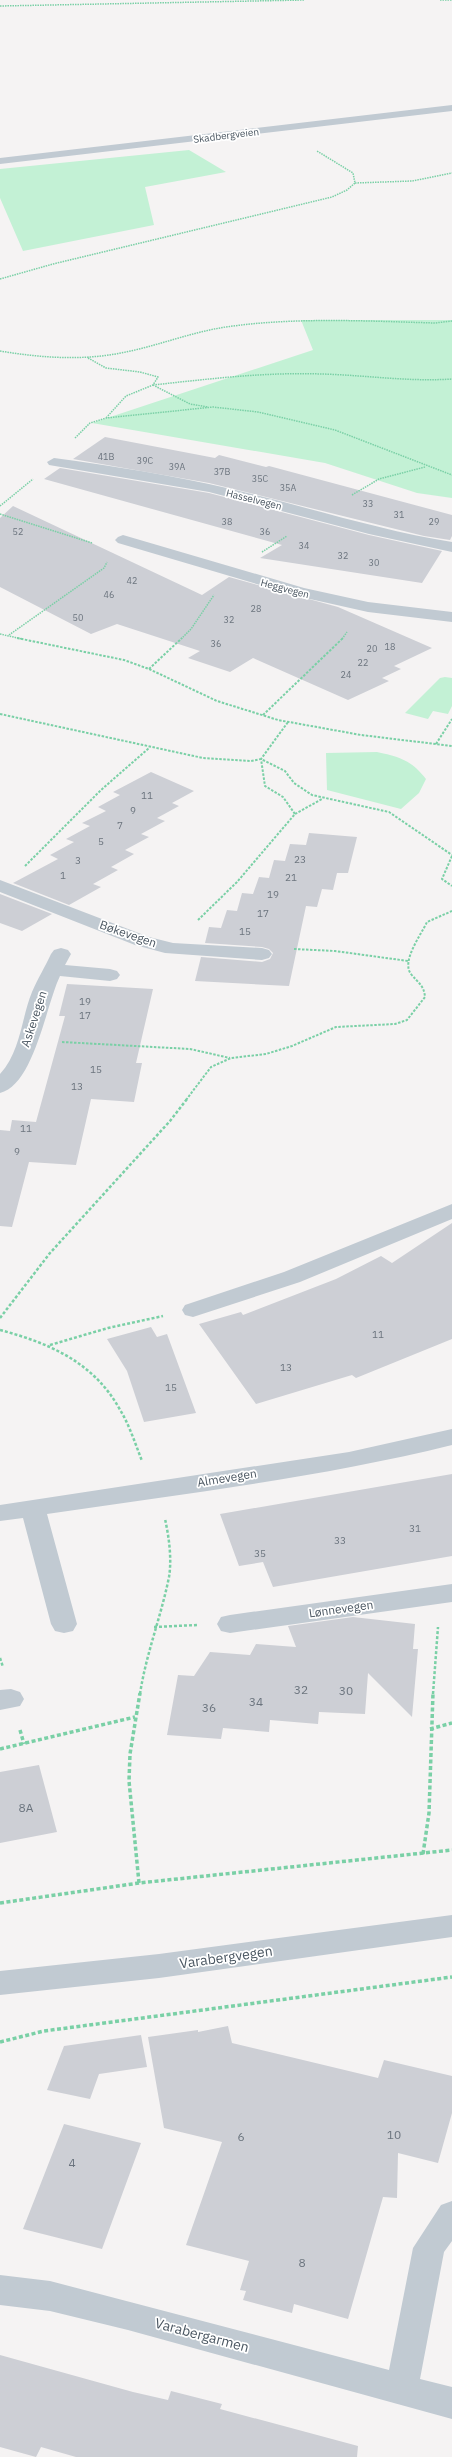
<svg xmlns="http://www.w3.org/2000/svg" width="452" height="2457" font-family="'IBM Plex Sans',sans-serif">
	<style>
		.green { fill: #c3f1d5 }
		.building { fill: #cdcfd5 }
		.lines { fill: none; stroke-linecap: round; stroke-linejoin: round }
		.path-far3 { stroke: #7ad0a6; stroke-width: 1.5; stroke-dasharray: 1.5 1; stroke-linecap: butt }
		.path-far2 { stroke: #7ad0a6; stroke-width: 2; stroke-dasharray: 2.5 1.5; stroke-linecap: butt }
		.path-far1 { stroke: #7ad0a6; stroke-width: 2.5; stroke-dasharray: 3 2; stroke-linecap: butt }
		.path { stroke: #7ad0a6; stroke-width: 3.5; stroke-dasharray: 4 2.5; stroke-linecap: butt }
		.minor { fill: #c1cad2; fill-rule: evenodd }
		.labels { text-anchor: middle; stroke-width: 3.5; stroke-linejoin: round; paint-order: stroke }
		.far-number-label { font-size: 9px; fill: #6b747e }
		.far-street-label { font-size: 10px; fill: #4a5661; stroke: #fff }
		.number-label { font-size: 10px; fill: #6b747e }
		.street-label { font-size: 12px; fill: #4a5661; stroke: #fff }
		.near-number-label { font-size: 12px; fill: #6b747e }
		.near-street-label { font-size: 14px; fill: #4a5661; stroke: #fff }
	</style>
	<rect width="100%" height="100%" fill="#f5f3f3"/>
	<path class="green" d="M189,150l37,22 -81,15 9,38 -131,26 -23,-53v-29z
		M301,320h151v178l-35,-5 -92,-30 -233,-40 221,-73z
		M445,677l7,1v28l-4,8 -15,-3 -5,8 -23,-6 35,-35z
		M377,752c23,5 34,8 49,27l-7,14 -18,16 -74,-19 -1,-37z"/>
	<path class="building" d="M105,437l110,21 4,-3 47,12 3,-1 183,49v21l-2,4 -26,-4 -215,-53 -136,-24z
		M60,468l149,25 160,42 73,16 -20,32 -162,-25 22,-13 -238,-66z
		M13,506l189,89 27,-18 109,30 94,41 -38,18 7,3 -19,9 7,3 -41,19 -95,-42 -23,14 -42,-14 12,-7 -83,-27 -26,10 -91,-47v-69z
		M151,772l43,19 -22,12 7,3 -22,12 8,3 -24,13 8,3 -24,13 9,4 -23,13 7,3 -25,14 8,3 -32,18 -56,-22 45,-24 -8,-4 24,-13 -8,-3 24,-13 -8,-3 24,-12 -8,-4 22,-12 -7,-3z
		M309,833l48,4 -9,36h-11l-4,17 -11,-1 -5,18 -11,-1 -17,80 -94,-5 6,-24 61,5 8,-3 3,-6 -4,-4 -7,-2 -57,-4 4,-16 12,1 6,-18 10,1 5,-18 11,1 6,-17 10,1 5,-18 11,1 5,-17 16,1z
		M0,894l52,20 -30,17 -22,-8z
		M67,984l86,5 -17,74h6l-8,39 -43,-3 -15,66 -47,-3 -17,65 -12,-1v-96l10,1 2,-11 24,2 29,-106h-6z
		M452,1223v116l-96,39 -4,-3 -96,29 -57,-80 42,-12 2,3 93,-36 45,-23 11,7z
		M151,1327l6,10 10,-3 29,79 -52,9 -17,-51 -20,-32z
		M452,1474v82l-179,31 -10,-25 -24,4 -19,-52z
		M353,1617l62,7 -2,25h5l-6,68 -44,-44 -3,41 -46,-2 -1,12 -48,-4 -1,12 -46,-4 -2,11 -54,-4 11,-60 16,1 16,-24 40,3 6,-11 40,3 -8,-21z
		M39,1765l18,67 -57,11v-71z
		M228,2026l4,17 146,35 6,-18 68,16v37l-14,50 -40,-10 -1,45 -14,-1 -35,122 -54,-15 -2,9 -49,-13 3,-9 -6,-1 9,-29 -63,-16 36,-103 -58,-14 -16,-91 50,-7v2z
		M141,2035l6,32 -48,7 -9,25 -43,-9 17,-44z
		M64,2124l77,19 -39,106 -79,-20z
		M0,2355l133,37 35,8 3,-9 51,13 -2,5 138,37 -1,11h-281l-35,-10 -5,10 -36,-10z"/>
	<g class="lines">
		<path class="path-far3" d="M440,0h12
			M0,6l304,-6
			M355,183l57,-2 40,-8
			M0,279l53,-15 279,-67 15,-7 8,-7 -2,-10 -36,-22
			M0,351c42,7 84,10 126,1 34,-7 66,-20 100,-25 69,-10 140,-6 209,-4l17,-2
			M88,358l18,10 34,4 18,5 -5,8 -27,11 -20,22
			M153,385c55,-6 112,-13 168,-11 44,1 87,8 131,5
			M153,385l37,19 18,3
			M75,438l15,-15 16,-5 107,-11 45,5 77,18 117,45
			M352,495l27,-16 46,-12
			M0,506l33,-27
			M0,514l92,29
			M262,552l25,-16
			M0,634l22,5
			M9,635l95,-67 3,-6
			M181,639l10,-10 23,-34
			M342,639l5,-7"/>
		<path class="path-far2" d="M17,638l107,22 25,9 68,32 61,19 83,15 91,11
			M149,669l33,-31
			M0,714l203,44 48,3 10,-2 24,12 9,12 18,12 77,17 63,43
			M263,715l80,-77
			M436,744l16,-25
			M295,814l27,-15
			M452,856l-10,23 10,7
			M25,866l76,-76 48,-42
			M198,920l39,-38 58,-68 -12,-17 -18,-11 -4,-27 27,-37
			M294,949l41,2 73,10
			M62,1042l128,7 40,9
			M186,1100l25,-33 20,-9 35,-4 26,-8 44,-19 59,-3 12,-4 18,-23c-1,-12 -7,-14 -14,-23 -10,-13 10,-39 16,-52l25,-11"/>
		<path class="path-far1" d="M0,1318l50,-65 120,-132 17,-22
			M0,1330c49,13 93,32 119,78 10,16 16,35 23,53
			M50,1345l58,-17 55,-12
			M154,1627l43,-2
			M0,1658l3,9
			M140,1694c6,-40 21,-77 29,-117 3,-18 0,-40 -4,-58
			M433,1694l5,-67"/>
		<path class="path" d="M430,1729l22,-6
			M20,1730l4,14
			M0,1749l135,-32
			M423,1854l6,-41 4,-120
			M139,1883l-10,-102 1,-27 10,-61
			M0,1903l139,-20 313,-33
			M0,2042l44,-11 408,-54"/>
		<path class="minor" d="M452,105v6l-452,53v-6z
			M54,458c59,8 118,17 177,31 74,17 146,41 221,53v10l-83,-18 -160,-42 -160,-27 -2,-3z
			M123,535l181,53 64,14 84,10v10l-84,-10 -67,-15 -183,-54 -3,-3 3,-3z
			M0,880l149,57 24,6 89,5 7,2 3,4 -3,4 -7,2 -97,-7 -30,-8 -135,-53z
			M61,948l7,2 3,4 -6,11 45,4 7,2 3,4 -3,4 -7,2 -50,-5c-14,29 -26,109 -60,117v-19c21,-23 21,-55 32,-82 6,-14 13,-25 19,-38l3,-4z
			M452,1204v15l-152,63 -107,35 -8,-2 -3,-5 3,-5 99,-33z
			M452,1429v16c-133,33 -270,49 -405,69l30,110 -4,7 -9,2 -9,-2 -4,-7 -28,-106 -23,3v-16l349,-53z
			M452,1584v18l-222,31 -9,-2 -4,-7 4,-7 9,-2z
			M11,1689l9,3 4,7 -4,7 -20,4v-20z
			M452,1915v22l-293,41 -159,17v-24l159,-17z
			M452,2201v40l-8,11 -24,127 32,8v32l-324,-89 -78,-19 -50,-6v-30l50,6 339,89 24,-122 28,-43z"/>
	</g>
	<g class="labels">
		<g class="far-number-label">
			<text x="106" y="460">41B</text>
			<text x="145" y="464">39C</text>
			<text x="177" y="470">39A</text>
			<text x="222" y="475">37B</text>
			<text x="260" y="482">35C</text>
			<text x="288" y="491">35A</text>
			<text x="368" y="507">33</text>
			<text x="399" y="518">31</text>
			<text x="227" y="525">38</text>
			<text x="434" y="525">29</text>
			<text x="18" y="535">52</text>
			<text x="265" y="535">36</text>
			<text x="304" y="549">34</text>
			<text x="343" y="559">32</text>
			<text x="374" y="566">30</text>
			<text x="132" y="584">42</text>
			<text x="109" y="598">46</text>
			<text x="256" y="612">28</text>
			<text x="78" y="621">50</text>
			<text x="229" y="623">32</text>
			<text x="216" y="647">36</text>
			<text x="390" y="650">18</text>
			<text x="372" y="652">20</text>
			<text x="363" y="666">22</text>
			<text x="346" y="678">24</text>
		</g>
		<g class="far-street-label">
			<text transform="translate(226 135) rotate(-7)" y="4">Skadbergveien</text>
			<text transform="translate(254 499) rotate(14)" y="4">Hasselvegen</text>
			<text transform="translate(285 588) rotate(15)" y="4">Heggvegen</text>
		</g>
		<g class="number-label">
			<text x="147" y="799">11</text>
			<text x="133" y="814">9</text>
			<text x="120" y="829">7</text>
			<text x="101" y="845">5</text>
			<text x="300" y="863">23</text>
			<text x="78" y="864">3</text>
			<text x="63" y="879">1</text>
			<text x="291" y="881">21</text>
			<text x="273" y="898">19</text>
			<text x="263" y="917">17</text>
			<text x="245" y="935">15</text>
			<text x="85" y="1005">19</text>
			<text x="85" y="1019">17</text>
			<text x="96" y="1073">15</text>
			<text x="77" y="1090">13</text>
			<text x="26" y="1132">11</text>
			<text x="17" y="1155">9</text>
			<text x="378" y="1338">11</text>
			<text x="286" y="1371">13</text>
			<text x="171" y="1391">15</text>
			<text x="415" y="1532">31</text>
			<text x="340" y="1544">33</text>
			<text x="260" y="1557">35</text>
		</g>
		<g class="street-label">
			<text transform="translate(128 934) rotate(19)" y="4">Bøkevegen</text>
			<text transform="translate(34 1019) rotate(-72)" y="4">Askevegen</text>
			<text transform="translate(227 1478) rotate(-9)" y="4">Almevegen</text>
			<text transform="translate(341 1609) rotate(-8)" y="4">Lønnevegen</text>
		</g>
		<g class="near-number-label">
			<text x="301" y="1694">32</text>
			<text x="346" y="1695">30</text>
			<text x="256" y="1706">34</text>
			<text x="209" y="1712">36</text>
			<text x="26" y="1812">8A</text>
			<text x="394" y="2139">10</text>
			<text x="241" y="2141">6</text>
			<text x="72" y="2167">4</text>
			<text x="302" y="2267">8</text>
		</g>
		<g class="near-street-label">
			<text transform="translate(226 1957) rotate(-8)" y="5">Varabergvegen</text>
			<text transform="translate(202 2335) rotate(15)" y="5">Varabergarmen</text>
		</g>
	</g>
</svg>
